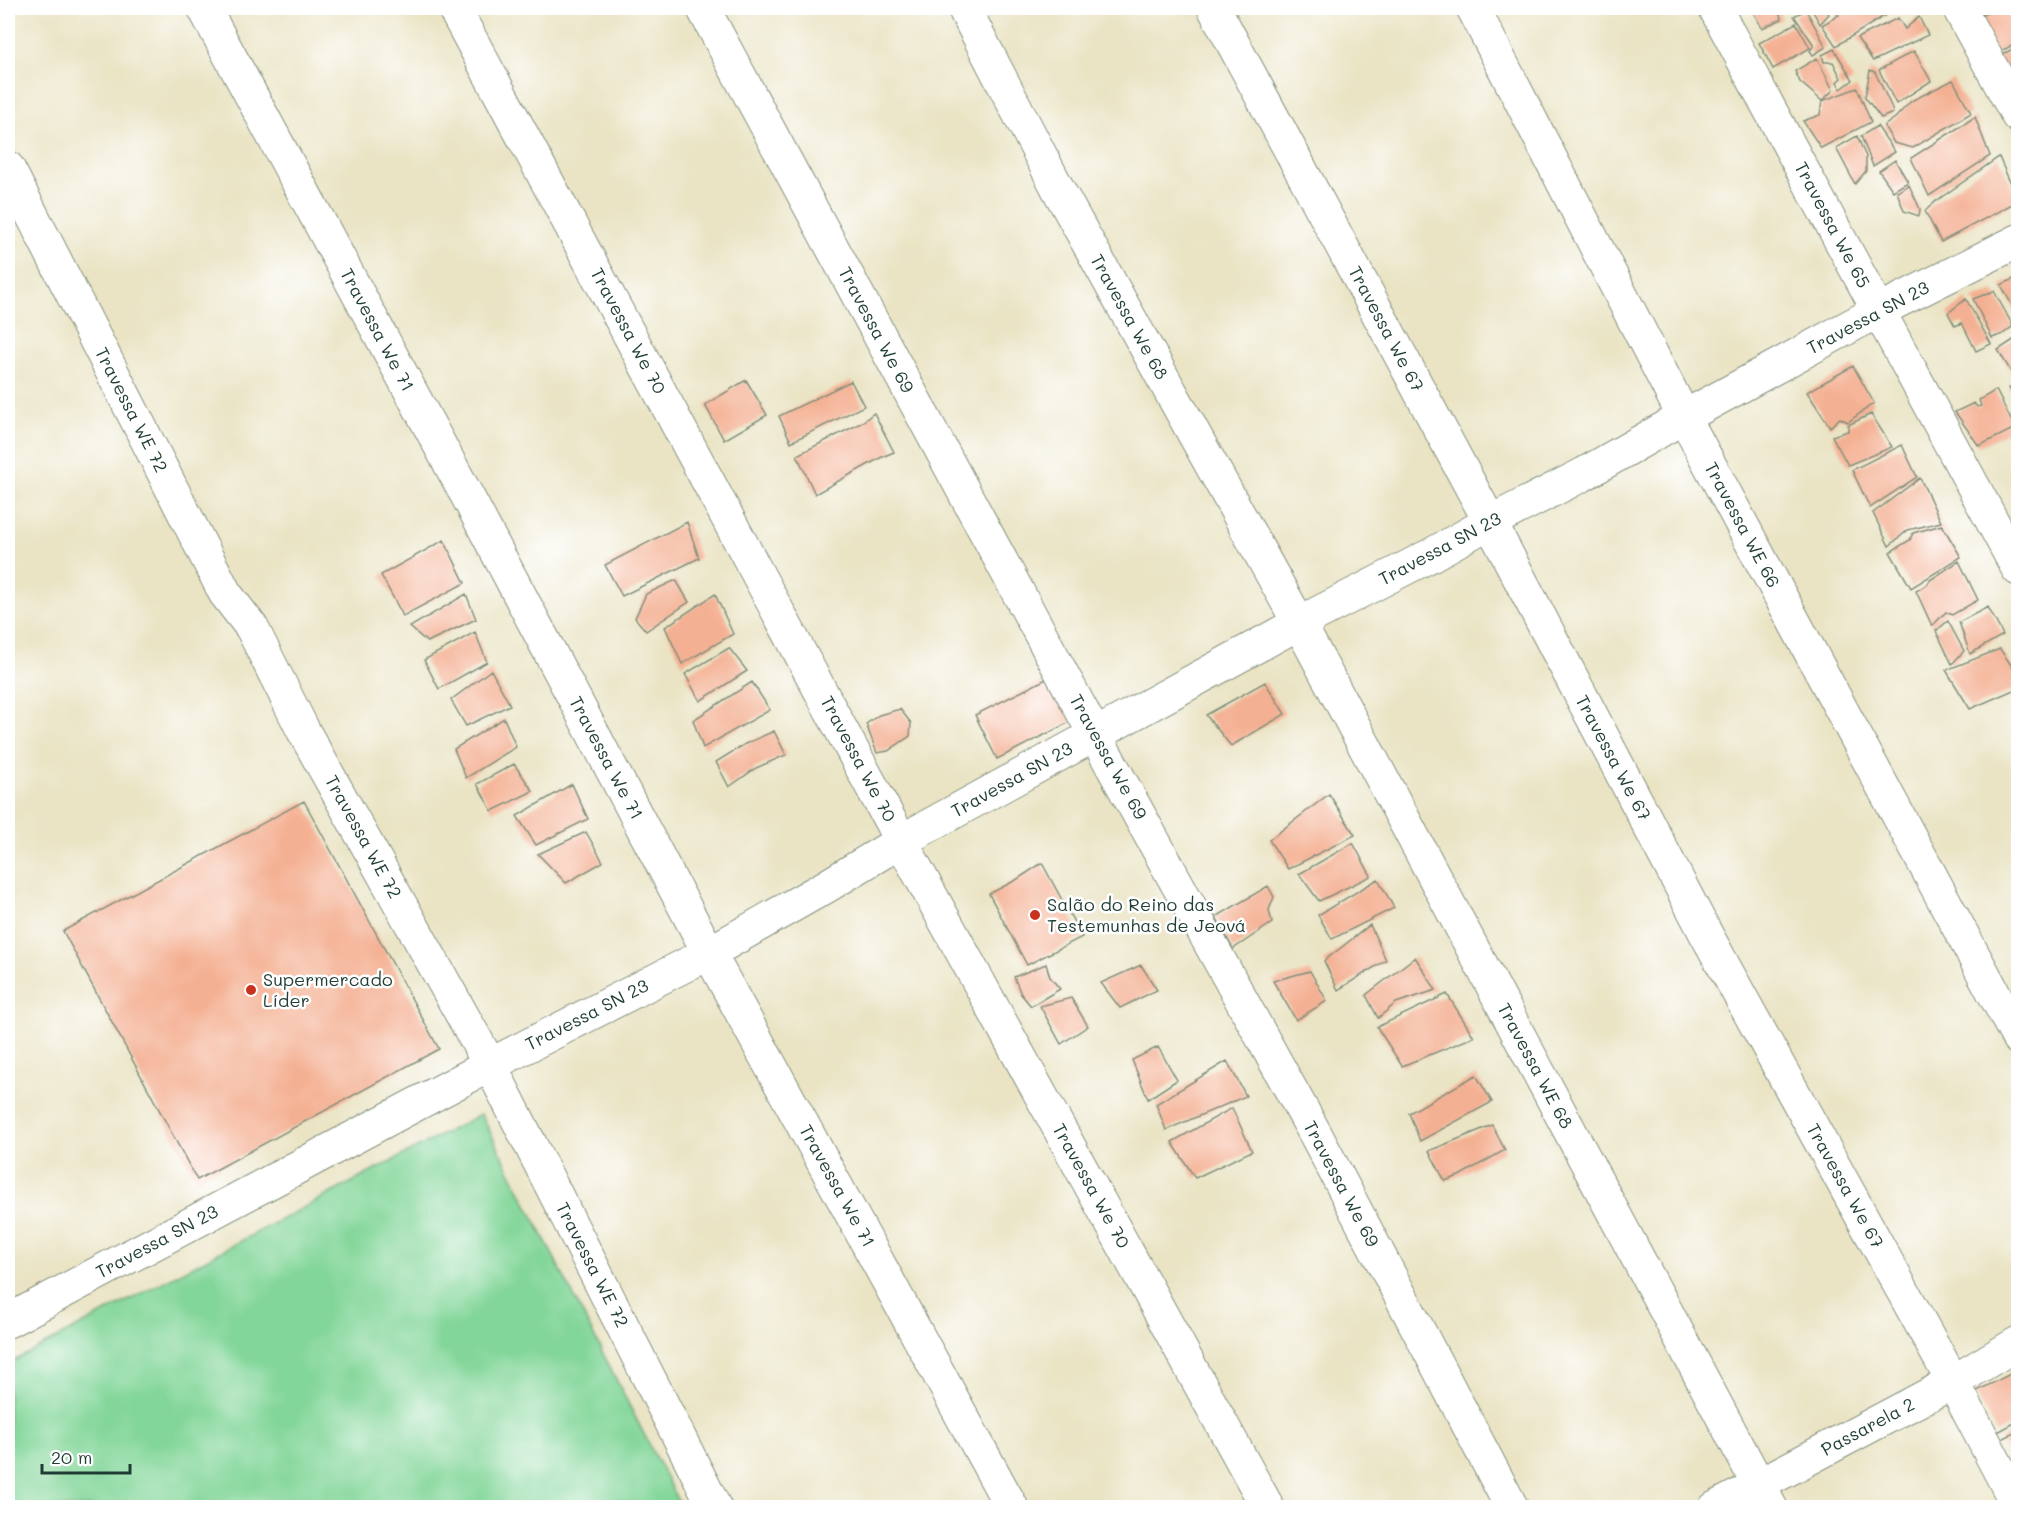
<svg xmlns="http://www.w3.org/2000/svg" width="2026" height="1515" font-family="Mali,sans-serif">
	<style>
		.green { fill: #82d699; stroke: #508a66; stroke-width: 1.5 }
		.building { fill: #f4b093 }
		.lines { fill: none; stroke-linecap: round; stroke-linejoin: round }
		.minor-casing { stroke: #84907c; stroke-width: 35 }
		.tertiary-casing { stroke: #84907c; stroke-width: 35 }
		.secondary-casing { stroke: #84907c; stroke-width: 35 }
		.minor { stroke: #fff; stroke-width: 33 }
		.tertiary { stroke: #fff; stroke-width: 33 }
		.secondary { stroke: #fff; stroke-width: 33 }
		.poi-dot { fill: #c8321e; stroke: #fff; stroke-width: 2 }
		.labels { text-anchor: middle; stroke-width: 5; stroke-linejoin: round; paint-order: stroke }
		.street-label { font-size: 18px; fill: #1f3d34; stroke: #fff }
		.poi-label { font-size: 18px; fill: #1f3d34; stroke: #fff; text-anchor: start }
	</style>
	<rect width="100%" height="100%" fill="#fff"/>
	<filter id="ink" filterUnits="userSpaceOnUse"><feTurbulence type="fractalNoise" baseFrequency=".0167" numOctaves="2"/><feDisplacementMap in="SourceGraphic" scale="12" xChannelSelector="R" yChannelSelector="G"/><feConvolveMatrix kernelMatrix="1 2 1 2 8 2 1 2 1" color-interpolation-filters="sRGB"/></filter>
	<filter id="wash" filterUnits="userSpaceOnUse"><feTurbulence type="fractalNoise" baseFrequency=".008" numOctaves="4" result="noise"/><feDisplacementMap in="SourceGraphic" scale="24" xChannelSelector="R" yChannelSelector="G"/><feGaussianBlur stdDeviation="1.35" result="paint"/><feColorMatrix in="noise" values="0 0 0 0 0 0 0 0 0 0 0 0 0 0 0 0 0 1.4 0 .05"/><feComposite in="paint" operator="in"/></filter>
	<g filter="url(#wash)">
		<rect width="100%" height="100%" fill="#eae4c5"/>
		<path class="green" d="M481,1114l200,393h-673v-143z"/>
		<g id="blocks">
			<path class="building" d="M1751,8h26l5,11 -20,9z
				M1811,8h13l5,6 -9,10z
				M1831,8h66l-61,38 -14,-21 17,-10z
				M1995,8h23v35l-28,13 -20,-34z
				M1806,10l20,37 -13,8 -3,-4 4,-6 -20,-29z
				M1919,17l9,18 -55,26 -16,-23 41,-20 7,11z
				M1796,23l14,25 -37,21 -14,-26z
				M2017,47l1,2v45l-28,-34z
				M1834,49l19,31 -12,9 -4,-7 4,-4 -8,-16h-9l-2,-7z
				M1914,51l17,30 -35,23 -17,-34z
				M1817,58l16,32 -11,11 -22,-19 -5,-11z
				M1870,70l5,2 16,34 2,7 -12,5 -16,-21z
				M1953,80l18,33 -58,35 -19,-5 -10,-17 11,-8 16,-17z
				M1857,88l14,34 -50,26 -18,-27 17,-6 2,-14z
				M1975,117l15,39 -61,40 -18,-38z
				M1877,126l18,26 -22,14 -12,-30z
				M1857,136l9,21v14l-11,13 -19,-36z
				M1999,157l19,44 -77,41 -16,-31 11,-10z
				M1895,160l13,22 -15,9 -14,-20z
				M1909,185l11,24 -1,7 -15,-5 -7,-19z
				M2018,277v39l-17,-31z
				M1994,291l19,35 -10,8 -11,4 -19,-39z
				M1966,299l25,45 -15,7 -14,-28 -7,3 -7,-13z
				M2018,337v43l-1,2 -19,-32z
				M1853,366l21,37 -26,19 -8,-4 -10,9 -23,-35z
				M746,380l21,35 -43,25 -19,-35z
				M851,381l13,25 -73,36 -12,-26z
				M2018,384v20l-9,-16z
				M1996,390l19,38 -36,18 -24,-34 19,-9 3,4 4,-1 -2,-6z
				M874,413l20,39 -12,5 -67,37 -18,-39 64,-32z
				M1871,414l21,33 -44,18 -16,-29 16,-5v-6z
				M1902,445l15,32 -47,31 -18,-38z
				M1920,478l21,44 -33,8 -19,16 -16,-33z
				M687,522l12,36 -77,38 -17,-31z
				M1942,525l19,32 -50,31 -21,-36 20,-12 3,-7z
				M444,540l21,43 -62,33 -22,-41z
				M1959,561l19,39 -26,15 -6,-3 -14,14 -16,-35 11,-6 3,-5z
				M676,580l13,22 -43,29 -11,-13 11,-24z
				M466,594l10,25 -49,23 -17,-15z
				M715,594l18,40 -51,30 -17,-37z
				M1988,607l15,28 -33,19 -11,-32z
				M1948,621l16,30 -12,13 -16,-33z
				M475,632l12,30 -48,27 -15,-29z
				M729,648l18,23 -47,30 -15,-27z
				M2000,649l18,26v13l-48,21 -24,-39z
				M491,670l19,35 -44,21 -15,-26z
				M1058,673l22,44 -83,42 -22,-44z
				M752,682l18,28 -67,38 -10,-28z
				M1265,682l20,32 -54,32 -25,-31z
				M900,709l11,14 -1,13 -22,15 -11,2 -11,-29 13,-9z
				M504,718l12,29 -50,31 -12,-29z
				M774,731l12,24 -30,13 -27,19 -13,-25 29,-18z
				M514,764l19,27 -41,20 -15,-27z
				M572,784l16,35 -52,26 -19,-29z
				M1329,794l26,41 -67,34 -19,-29z
				M304,801l135,248 -242,131 -134,-249z
				M586,832l17,30 -37,21 -28,-29z
				M1353,843l18,33 -52,25 -20,-27z
				M1042,863l40,74 -55,28 -38,-71 27,-14z
				M1378,879l16,29 -62,31 -14,-24z
				M1268,886l6,11 -5,13 3,13 -39,26 -17,-32z
				M1370,925l16,35 -48,30 -14,-29z
				M1415,957l21,33 -40,13 -18,15 -12,-23z
				M1046,964l4,13 10,12 -29,17 -10,-12 -7,-17z
				M1141,965l16,25 -37,18 -19,-25z
				M1310,971l17,30 -31,19 -23,-39z
				M1447,994l27,43 -72,29 -25,-39z
				M1071,998l17,28 -27,18 -21,-38z
				M1158,1047l19,33 -29,19 -16,-39z
				M1227,1061l19,35 -80,34 -10,-26z
				M1476,1075l16,27 -72,39 -11,-28z
				M1232,1108l20,43 -57,27 -23,-36z
				M1492,1125l13,25 -46,26 -14,5 -16,-30z
				M2018,1370v51l-22,12 -21,-41z
				M2018,1431v38l-18,-29z"/>
		</g>
	</g>
	<g filter="url(#ink)">
		<use href="#blocks" fill-opacity="0" stroke="#84907c" stroke-width="1.5"/>
		<g class="lines">
			<g class="minor-casing">
				<path id="minor" d="M204,8l267,495 238,450 303,555
					M454,8l447,833 367,667
					M703,8l392,727 222,402 195,371
					M964,8l93,179 242,436 472,885
					M1214,8l276,514 216,412 247,448 65,124
					M1473,8l211,409 334,621
					M1715,8l303,561
					M1959,8l59,108
					M1715,1508l238,-126 65,-39"/>
			</g>
			<g class="tertiary-casing">
				<path id="tertiary" d="M8,1321l482,-256"/>
			</g>
			<g class="secondary-casing">
				<path id="secondary" d="M8,168l217,425 27,35 51,102 187,335 225,443
					M490,1065l219,-112 118,-67 74,-45 398,-218 132,-68 59,-33 94,-48 100,-57 194,-106 140,-70"/>
			</g>
			<use href="#minor" class="minor"/>
			<use href="#tertiary" class="tertiary"/>
			<use href="#secondary" class="secondary"/>
		</g>
	</g>
	<g class="poi-dot">
		<circle cx="1035" cy="915" r="6"/>
		<circle cx="251" cy="990" r="6"/>
	</g>
	<g class="labels">
		<g class="street-label">
			<text transform="translate(1832 225) rotate(62)" y="6">Travessa We 65</text>
			<text transform="translate(1129 317) rotate(61)" y="6">Travessa We 68</text>
			<text transform="translate(1868 318) rotate(-28)" y="6">Travessa SN 23</text>
			<text transform="translate(1386 329) rotate(62)" y="6">Travessa We 67</text>
			<text transform="translate(377 330) rotate(62)" y="6">Travessa We 71</text>
			<text transform="translate(876 330) rotate(62)" y="6">Travessa We 69</text>
			<text transform="translate(628 331) rotate(62)" y="6">Travessa We 70</text>
			<text transform="translate(131 410) rotate(63)" y="6">Travessa WE 72</text>
			<text transform="translate(1742 525) rotate(62)" y="6">Travessa WE 66</text>
			<text transform="translate(1440 549) rotate(-28)" y="6">Travessa SN 23</text>
			<text transform="translate(1108 757) rotate(61)" y="6">Travessa We 69</text>
			<text transform="translate(606 758) rotate(62)" y="6">Travessa We 71</text>
			<text transform="translate(1613 758) rotate(62)" y="6">Travessa We 67</text>
			<text transform="translate(858 759) rotate(62)" y="6">Travessa We 70</text>
			<text transform="translate(1012 780) rotate(-29)" y="6">Travessa SN 23</text>
			<text transform="translate(363 837) rotate(61)" y="6">Travessa WE 72</text>
			<text transform="translate(587 1015) rotate(-27)" y="6">Travessa SN 23</text>
			<text transform="translate(1535 1066) rotate(62)" y="6">Travessa WE 68</text>
			<text transform="translate(1341 1184) rotate(62)" y="6">Travessa We 69</text>
			<text transform="translate(837 1186) rotate(61)" y="6">Travessa We 71</text>
			<text transform="translate(1091 1186) rotate(61)" y="6">Travessa We 70</text>
			<text transform="translate(1845 1186) rotate(61)" y="6">Travessa We 67</text>
			<text transform="translate(157 1242) rotate(-28)" y="6">Travessa SN 23</text>
			<text transform="translate(592 1265) rotate(63)" y="6">Travessa WE 72</text>
			<text transform="translate(1868 1427) rotate(-28)" y="6">Passarela 2</text>
		</g>
		<g class="poi-label">
			<text x="1047" y="911">Salão do Reino das<tspan x="1047" dy="21">Testemunhas de Jeová</tspan></text>
			<text x="263" y="986">Supermercado<tspan x="263" dy="21">Líder</tspan></text>
		</g>
	</g>
	<rect width="2026" height="1515" fill="none" stroke="#fff" stroke-width="30"/>
	<path d="M42 1464v9h88v-9" fill="none" stroke="#1f3d34" stroke-width="3"/>
	<text x="51" y="1464" font-size="18" fill="#1f3d34" stroke="#ffffff" stroke-width="4.5" paint-order="stroke">20 m</text>
</svg>
